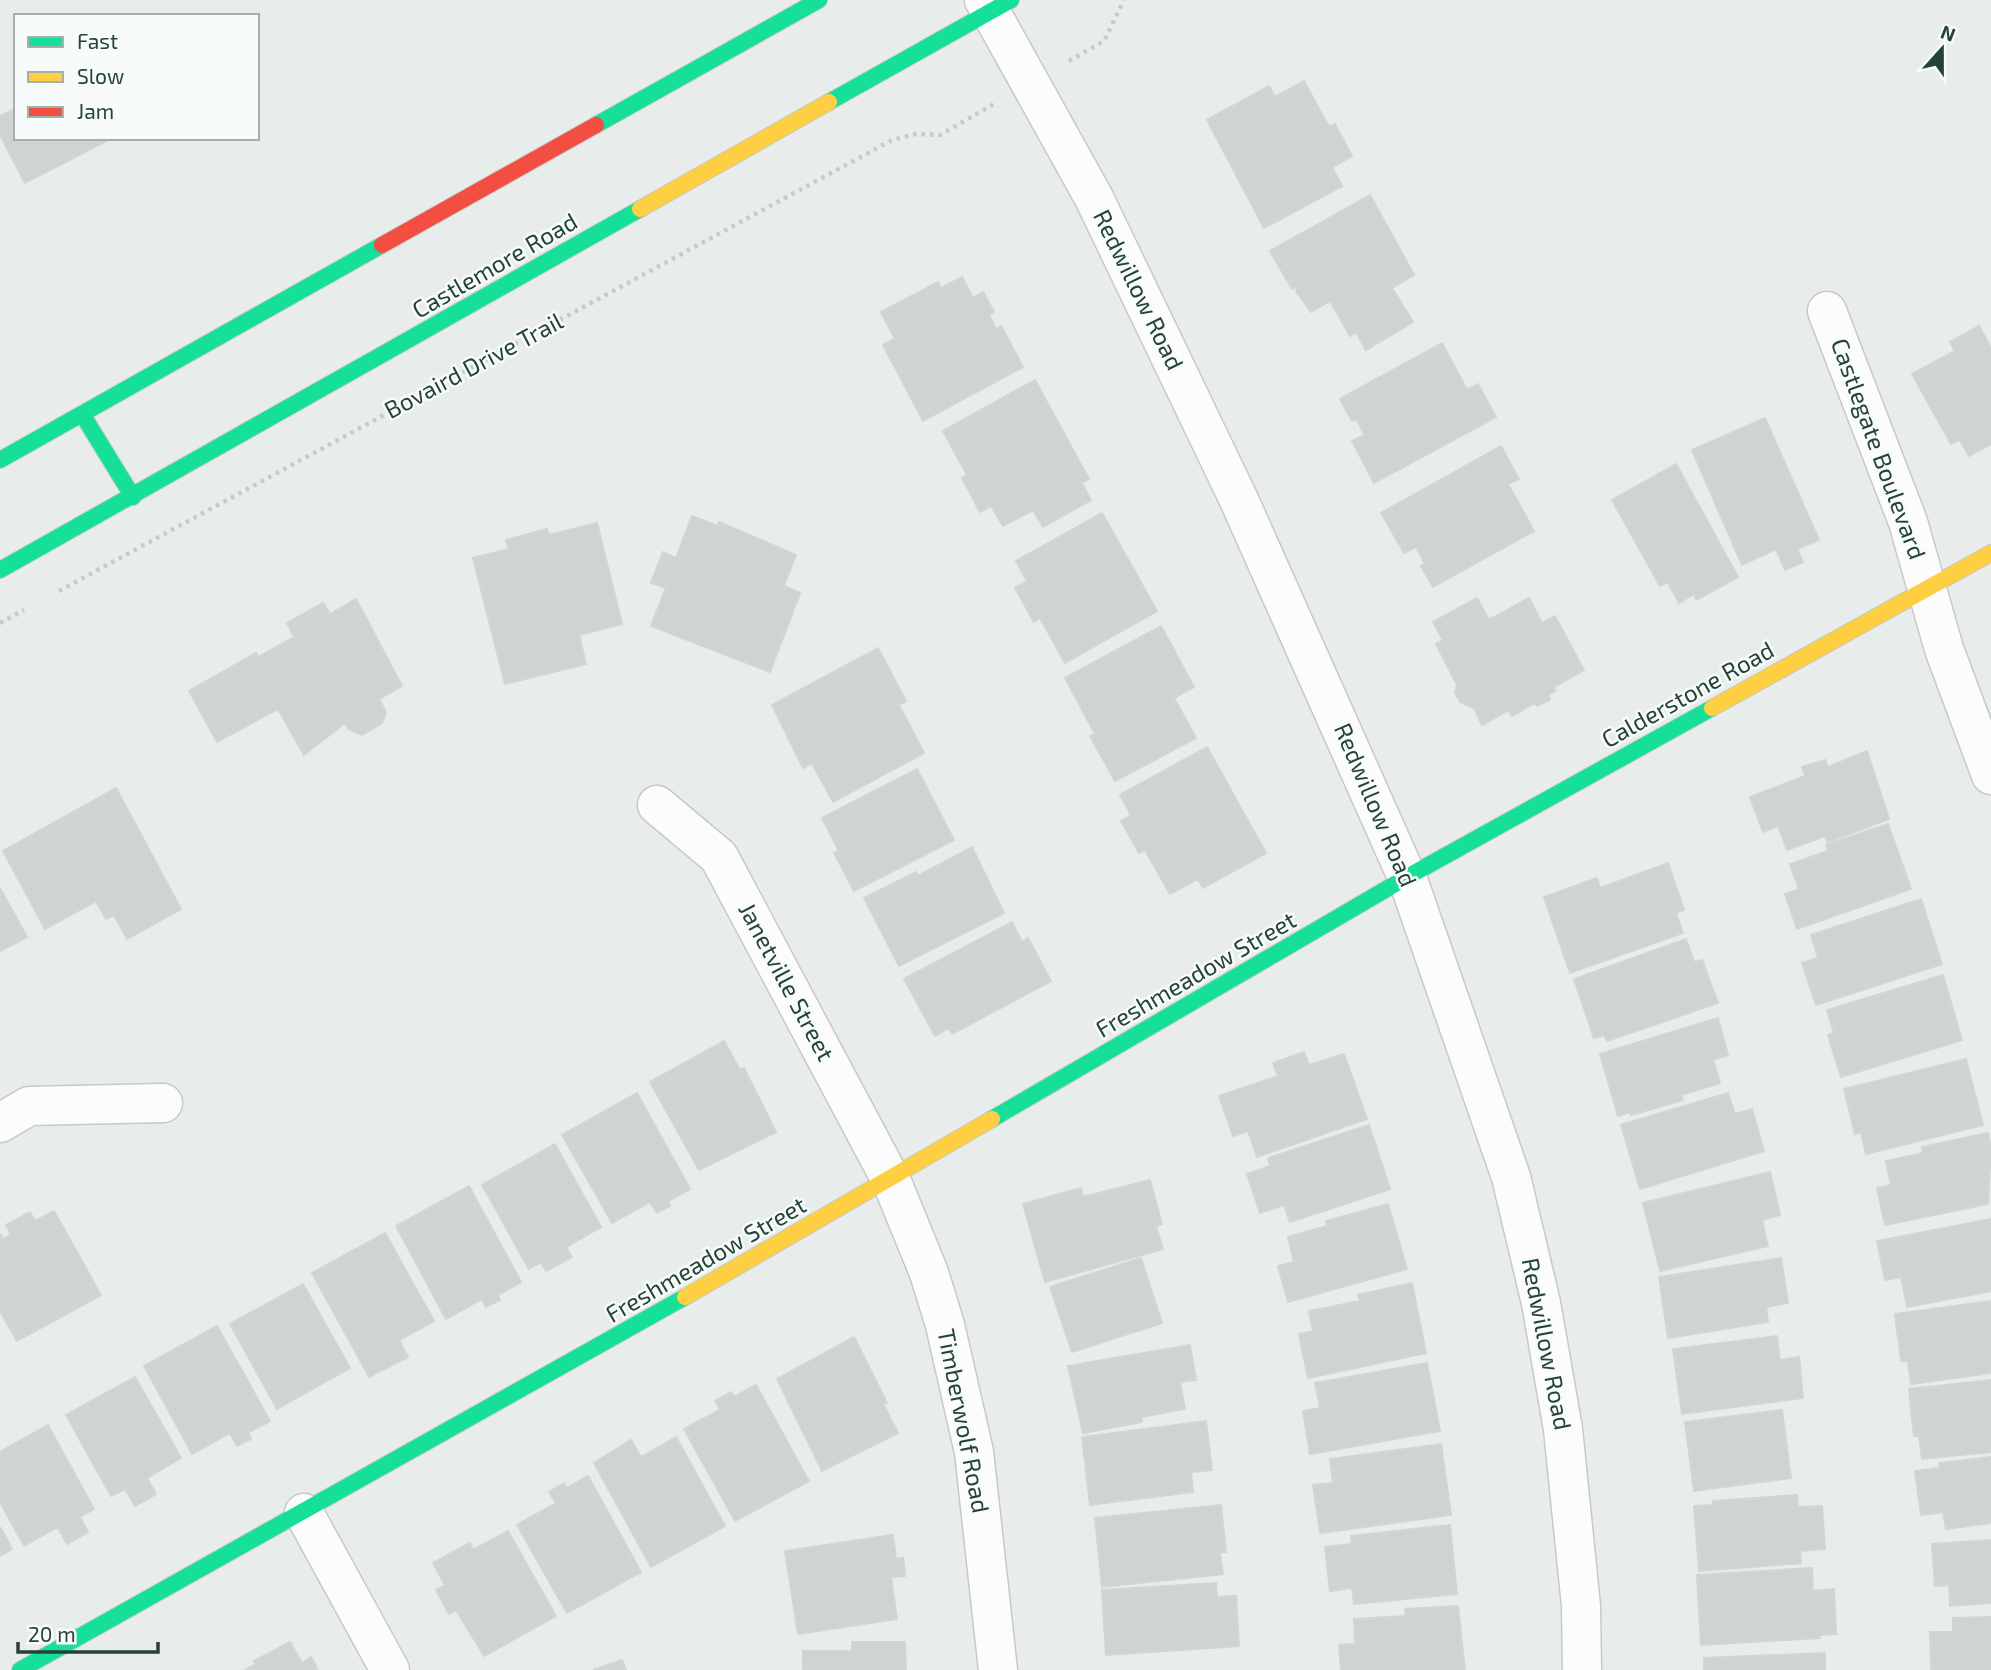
<svg xmlns="http://www.w3.org/2000/svg" width="1991" height="1670" font-family="'Exo 2',sans-serif">
	<style>
		.building { fill: #cfd4d2; stroke: #d1d6d4; stroke-width: 2 }
		.lines { fill: none; stroke-linecap: round; stroke-linejoin: round }
		.street-casing { stroke: #c5cac8; stroke-width: 41 }
		.fast-casing { stroke: #c3cbc8; stroke-width: 18 }
		.slow-casing { stroke: #c3cbc8; stroke-width: 18 }
		.jam-casing { stroke: #c3cbc8; stroke-width: 18 }
		.path { stroke: #c3ccca; stroke-width: 4.5; stroke-dasharray: 3.5 5; stroke-linecap: butt }
		.street { stroke: #fcfcfc; stroke-width: 38 }
		.fast { stroke: #16e098; stroke-width: 16 }
		.slow { stroke: #ffcf43; stroke-width: 16 }
		.jam { stroke: #f24e42; stroke-width: 16 }
		.labels { text-anchor: middle; stroke-width: 5; stroke-linejoin: round; paint-order: stroke }
		.street-label { font-size: 24px; fill: #24423a; stroke: #f7fbf9 }
	</style>
	<rect width="100%" height="100%" fill="#e8edeb"/>
	<path class="building" d="M1304,81l25,46 6,-3 17,32 -20,11 10,19 -78,42 -57,-108 62,-34 6,11z
		M16,108v30h96l-87,45 -25,-48v-19z
		M1370,195l44,80 -22,13 21,34 -47,28 -10,-18 -6,4 -20,-35 -19,11 -15,-21 2,-5 -6,3 -22,-38z
		M962,277l11,21 10,-6 11,20 -5,3 7,14 5,-3 22,41 -100,54 -40,-76 12,-6 -14,-27 57,-30 3,6z
		M1979,326l12,22v96l-22,12 -9,-16 -9,4 -39,-70 43,-23 -5,-9z
		M1442,343l25,47 11,-6 18,33 -122,66 -22,-42 13,-6 -9,-16 -4,2 -12,-22z
		M1035,380l54,99 -7,4 9,17 -48,27 -10,-17 -30,16 -12,-20 -11,6 -18,-34 5,-3 -24,-44z
		M1765,418l54,122 -22,9 6,13 -18,8 -9,-21 -34,16 -50,-115z
		M1501,446l18,33 -11,5 26,47 -101,56 -12,-21 4,-2 -9,-17 -12,6 -23,-40z
		M1676,464l62,113 -42,23 -2,-6 -15,9 -11,-21 -8,4 -48,-86z
		M1102,513l55,98 -92,52 -25,-45 -6,4 -19,-34 12,-7 -11,-20z
		M692,516l26,10 1,-4 77,33 -12,31 16,7 -30,79 -119,-46 15,-38 -15,-5 12,-31 13,6z
		M597,523l25,101 -43,11 7,29 -81,20 -32,-126 36,-9 -3,-9 41,-11 2,6z
		M1477,598l12,22 40,-22 13,25 13,-7 29,54 -30,17 1,4 -7,4 2,5 -13,6 -2,-3 -23,13 -3,-6 -27,15 -8,-17 -14,-6 -5,-10 2,-7 -21,-41 7,-4 -10,-18z
		M356,599l46,87 -23,13 7,13 -4,11 -20,12 -14,-6 -3,-6 -41,32 -26,-46 -61,33 -28,-51 67,-38 2,4 36,-20 -7,-14 36,-20 7,11z
		M1161,626l33,61 -20,11 22,40 -81,43 -25,-45 5,-2 -30,-56z
		M878,648l28,53 -7,4 25,48 -91,49 -21,-39 -9,5 -31,-63z
		M1207,747l59,106 -63,35 -5,-9 -28,15 -25,-44 -6,3 -18,-32 10,-6 -11,-20z
		M1867,751l22,68 -61,23 -3,-6 -38,14 -9,-24 -15,6 -13,-35 55,-21 -3,-9 23,-7 3,7z
		M917,769l37,71 -100,51 -20,-38 5,-2 -17,-33z
		M116,788l65,121 -54,30 -13,-24 -8,4 -10,-18 -51,28 -42,-78z
		M1888,824l23,65 -114,40 -12,-35 14,-5 -9,-25 38,-13 -2,-6z
		M972,847l32,66 -105,53 -35,-68 52,-26 2,4z
		M1668,863l16,47 -8,3 7,20 -113,40 -26,-76 53,-19 3,10z
		M0,888l27,49 -27,14z
		M1921,899l21,65 -126,41 -14,-42 16,-5 -7,-23z
		M1012,922l10,20 6,-4 23,43 -99,53 -3,-6 -14,8 -31,-57z
		M1686,939l8,23 8,-2 16,43 -111,38 -3,-6 -10,3 -20,-59z
		M1943,975l19,65 -121,37 -13,-42 6,-2 -7,-23z
		M1718,1018l10,37 -15,5 7,23 -39,12 2,5 -52,15 -1,-3 -12,4 -18,-62z
		M724,1041l16,29 4,-2 32,64 -77,38 -49,-88z
		M1304,1052l5,13 35,-11 23,65 -110,38 -9,-26 -15,5 -14,-40 59,-20 -5,-13z
		M1966,1059l17,66 -117,29 -5,-22 -6,2 -11,-45z
		M637,1093l53,96 -22,12 2,5 -13,7 -7,-11 -38,21 -50,-88z
		M1728,1093l7,21 17,-5 12,42 -124,38 -19,-64z
		M1369,1125l21,64 -100,33 -6,-17 -24,8 -13,-39 23,-8 -2,-8z
		M1988,1133l3,16 -3,55 -103,21 -8,-37 14,-3 -5,-24 37,-8 -1,-6z
		M555,1144l46,83 -35,20 6,10 -26,14 -5,-9 -12,7 -47,-84z
		M1770,1172l10,43 -18,5 6,26 -108,25 -17,-68z
		M1150,1180l12,44 -6,2 7,23 -118,33 -22,-78 58,-16 2,9z
		M469,1186l52,96 -23,13 2,5 -14,7 -4,-8 -36,20 -50,-93z
		M1388,1204l19,65 -119,33 -10,-36 16,-4 -6,-25 39,-11 -1,-5z
		M54,1211l47,84 -84,46 -17,-30v-77l4,5 7,-5 -5,-9 24,-13 5,9z
		M1991,1219v72l-84,16 -6,-30 -16,3 -8,-39z
		M385,1233l49,88 -35,19 9,17 -39,20 -57,-104z
		M1141,1258l21,65 -90,29 -22,-65z
		M1781,1258l7,45 -22,4 2,15 -100,16 -9,-61z
		M1412,1283l14,70 -118,25 -9,-44 14,-3 -4,-20 51,-10 -2,-6z
		M303,1284l47,84 -73,41 -47,-85z
		M1991,1301v72l-80,11 -3,-23h-7l-6,-47z
		M217,1326l53,95 -22,12 3,6 -14,7 -7,-13 -38,21 -48,-88z
		M1777,1336l3,24 19,-3 4,41 -121,16 -9,-65z
		M854,1337l33,66 -4,1 15,29 -76,38 -45,-92z
		M1190,1345l6,35 -16,2 5,27 -44,8 1,5 -59,11 -15,-67z
		M1427,1363l13,68 -130,23 -7,-43 17,-3 -5,-25z
		M135,1377l46,81 -34,20 9,16 -21,12 -10,-17 -14,7 -45,-81z
		M1991,1380v72l-69,7 -3,-23h-5l-5,-47z
		M756,1385l53,96 -74,40 -51,-92 36,-19 -5,-9 16,-9 3,5z
		M1782,1410l9,68 -97,13 -9,-69z
		M1206,1421l6,49 -21,2 2,20 -103,13 -8,-68z
		M48,1425l46,84 -14,8 8,15 -21,12 -9,-17 -34,19 -24,-44v-50z
		M676,1437l49,89 -74,41 -57,-104 37,-23 10,17z
		M1441,1444l10,71 -131,18 -7,-48 20,-2 -3,-24z
		M1991,1457v66l-45,6 -3,-17 -22,3 -6,-44 25,-3 -1,-5z
		M588,1476l53,96 -74,41 -50,-88 39,-22 -7,-11 15,-9 3,5z
		M1797,1495l1,12 24,-1 3,43 -25,2 1,12 -102,8 -5,-65 19,-1v-4z
		M1221,1505l5,47h-6l3,22 -121,13 -7,-69z
		M1450,1525l7,69 -103,10 -2,-16 -22,3 -5,-44 27,-3 -1,-8z
		M0,1527l12,22 -12,7z
		M508,1531l48,85 -72,40 -28,-46 -7,4 -13,-24 9,-5 -12,-22 37,-20 3,7z
		M893,1535l3,24 7,-1 2,18 -14,1 6,42 -99,15 -13,-83z
		M1991,1540v63l-41,3 -1,-21 -14,1 -3,-42z
		M1812,1568l1,23 21,-2 2,45 -16,1v3l-119,7 -4,-70z
		M1216,1583l1,14 19,-1 3,50 -133,9 -4,-65z
		M1458,1606l7,64h-124l-2,-25 16,-1 -1,-25 52,-3 -1,-7z
		M1991,1617v53h-60l-1,-38h23v-14z
		M290,1642l12,21 9,-6 7,13h-73l11,-6 -2,-3z
		M852,1642h53l1,28h-103v-19h49z
		M1825,1653v17h-121v-12z
		M622,1660l4,10h-33z"/>
	<g class="lines">
		<g class="street-casing">
			<path id="street" d="M984,0l110,198 145,302 168,377 104,300 30,126 22,126 18,177 1,64
				M1827,311l81,211 36,127 47,126
				M657,805l62,52 172,323 38,93 16,52 29,127 24,218
				M0,1123l29,-17 134,-3
				M304,1513l86,157"/>
		</g>
		<g class="fast-casing">
			<path id="fast" d="M829,102l182,-102
				M596,125l223,-125
				M82,414l51,83
				M0,460l382,-215
				M0,570l640,-361
				M992,1119l415,-242 305,-169
				M20,1670l665,-373"/>
		</g>
		<g class="slow-casing">
			<path id="slow" d="M640,209l189,-107
				M1712,708l279,-155
				M685,1297l307,-178"/>
		</g>
		<g class="jam-casing">
			<path id="jam" d="M382,245l214,-120"/>
		</g>
		<path class="path" d="M1069,61l35,-20 20,-41
			M59,591l833,-451 24,-6 24,1 54,-31
			M0,623l24,-13"/>
		<use href="#street" class="street"/>
		<use href="#fast" class="fast"/>
		<use href="#slow" class="slow"/>
		<use href="#jam" class="jam"/>
	</g>
	<g class="labels">
		<g class="street-label">
			<text transform="translate(495 266) rotate(-30)" y="8">Castlemore Road</text>
			<text transform="translate(1138 290) rotate(64)" y="8">Redwillow Road</text>
			<text transform="translate(474 366) rotate(-28)" y="8">Bovaird Drive Trail</text>
			<text transform="translate(1878 449) rotate(70)" y="8">Castlegate Boulevard</text>
			<text transform="translate(1688 695) rotate(-29)" y="8">Calderstone Road</text>
			<text transform="translate(1375 805) rotate(67)" y="8">Redwillow Road</text>
			<text transform="translate(1196 975) rotate(-30)" y="8">Freshmeadow Street</text>
			<text transform="translate(786 982) rotate(62)" y="8">Janetville Street</text>
			<text transform="translate(706 1260) rotate(-30)" y="8">Freshmeadow Street</text>
			<text transform="translate(1546 1344) rotate(79)" y="8">Redwillow Road</text>
			<text transform="translate(963 1421) rotate(79)" y="8">Timberwolf Road</text>
		</g>
	</g>
	<rect x="14" y="14" width="245" height="126" fill="#f7fbf9" stroke="#a3b1ad" stroke-width="2"/>
	<rect x="28" y="37" width="35" height="10" fill="#16e098" stroke="#a3b1ad" stroke-width="2"/>
	<text x="77" y="49" font-size="21" fill="#24423a">Fast</text>
	<rect x="28" y="72" width="35" height="10" fill="#ffcf43" stroke="#a3b1ad" stroke-width="2"/>
	<text x="77" y="84" font-size="21" fill="#24423a">Slow</text>
	<rect x="28" y="107" width="35" height="10" fill="#f24e42" stroke="#a3b1ad" stroke-width="2"/>
	<text x="77" y="119" font-size="21" fill="#24423a">Jam</text>
	<g transform="translate(1942 49) rotate(21)" stroke="#f7fbf9" stroke-width="5" paint-order="stroke">
	<path d="M0-5L12 26L0 18L-12 26Z" fill="#24423a"/>
	<text y="-10" font-size="19" font-weight="bold" text-anchor="middle" fill="#24423a">N</text>
	</g>
	<path d="M18 1642v10h140v-10" fill="none" stroke="#24423a" stroke-width="3.5"/>
	<text x="28" y="1642" font-size="21" fill="#24423a" stroke="#f7fbf9" stroke-width="5" paint-order="stroke">20 m</text>
</svg>
